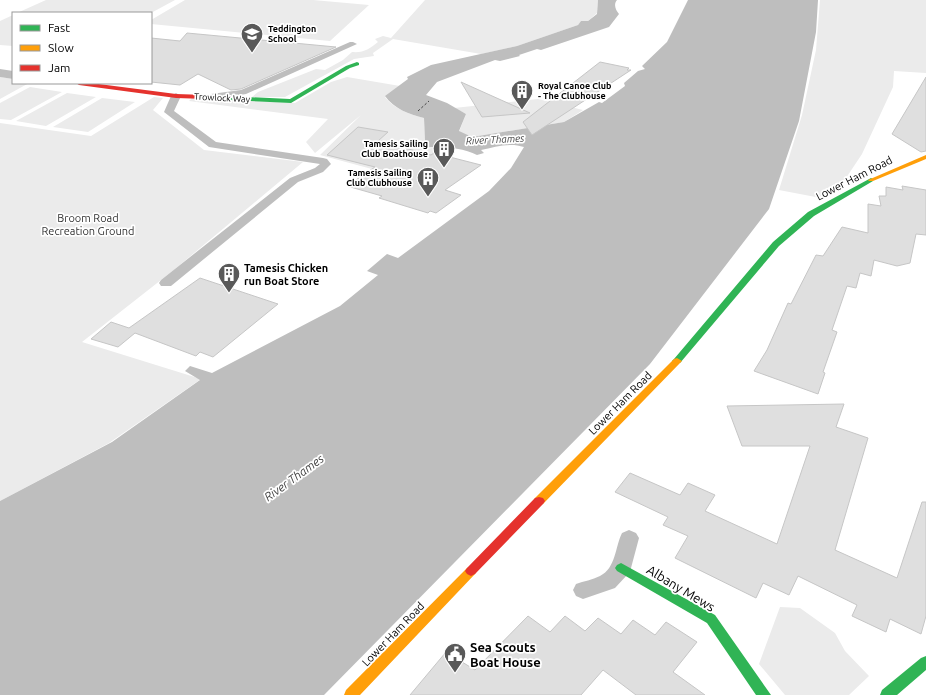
<svg xmlns="http://www.w3.org/2000/svg" width="926" height="695" font-family="Ubuntu,sans-serif">
	<style>
		.green { fill: #ebebeb }
		.water { fill: #bebebe }
		.lines { fill: none; stroke-linecap: round; stroke-linejoin: round }
		.ferry { stroke: #434343; stroke-width: 1; stroke-dasharray: 2.5 2; stroke-linecap: butt }
		.building { fill: #dfdfdf; stroke: #c6c6c6 }
		.lane { fill: #bebebe; fill-rule: evenodd }
		.street { fill: #bebebe; fill-rule: evenodd }
		.fast { fill: #30b455; fill-rule: evenodd }
		.slow { fill: #ff9f0a; fill-rule: evenodd }
		.jam { fill: #e5322d; fill-rule: evenodd }
		.labels { text-anchor: middle; stroke-width: 3.5; stroke-linejoin: round; paint-order: stroke }
		.far-poi-label { font-size: 9px; font-weight: bold; fill: #000; stroke: #fff; text-anchor: start }
		.far-street-label { font-size: 9px; fill: #000; stroke: #fff }
		.far-water-label { font-size: 10px; font-style: italic; fill: #434343; stroke: #fff }
		.street-label { font-size: 11px; fill: #000; stroke: #fff }
		.park-label { font-size: 11px; fill: #323232; stroke: #fff }
		.poi-label { font-size: 11px; font-weight: bold; fill: #000; stroke: #fff; text-anchor: start }
		.water-label { font-size: 12px; font-style: italic; fill: #434343; stroke: #fff }
		.near-street-label { font-size: 13px; fill: #000; stroke: #fff }
		.near-poi-label { font-size: 13px; font-weight: bold; fill: #000; stroke: #fff; text-anchor: start }
	</style>
	<rect width="100%" height="100%" fill="#fff"/>
	<path class="green" d="M46,0h129l-24,13h-134z
		M185,0h128l56,5 -39,36 -179,-17v-4z
		M425,0h173l-1,13 -9,8h-7l-3,4 -61,21 -36,8 -88,-15 -20,14 1,3 -20,3 -69,38h-33l6,-5 58,-23 9,1 18,-10 9,-8c12,1 17,-3 26,-10l-3,-3 8,-3 8,2z
		M820,0h106v73l-32,-2 -1,16 -31,67 -22,33 -19,11 -42,-8 23,-75 14,-65z
		M13,15v31l-13,-1v-24z
		M0,77l13,2v4h16l-29,16z
		M347,77l53,9 -15,11c9,12 24,17 39,21l1,23 3,8 7,-2 -1,6 -27,20 -13,2 -74,-20 41,-40 -46,38 -9,-11 22,-23 -139,-18 3,-3 103,5 36,-21z
		M30,87l32,5 -51,28 -11,-1v-16z
		M67,93l29,4 -50,29 -30,-5z
		M154,97l9,1 -10,12 51,40 99,12 -128,107 -93,73 119,37 -92,64 -109,58v-378l91,13z
		M102,98l33,4 -47,30 -35,-5z
		M538,99l45,11 -19,12 -92,15 -13,-5 7,-18 -12,-6z
		M780,607l20,1 35,25 10,18 24,25 -20,19h-64l-26,-31z"/>
	<path class="water" d="M598,0h19c-4,5 -1,10 2,14l-10,13 -68,23 -4,-1 -18,6 1,1 -20,5 -5,-1 -58,22 -11,13 21,8 19,11 -7,17 13,6 92,-15 35,-20 3,1 23,-17 -1,-3 14,-12 7,-2 -3,-3 25,-24 21,-42h130l-2,32 -17,89 -30,88 -119,155 -326,331h-324v-194l112,-59 88,-62 -15,-9 5,-5 22,7 128,-67 38,-31 -11,-4 20,-17 11,4 91,-67 22,-23 13,-21c-14,-5 -29,0 -43,3l3,3 -7,2c-11,-6 -29,-8 -41,-8 -7,0 -10,1 -16,-1l5,-5 -1,-23c-15,-4 -30,-9 -39,-22l23,-17 -1,-2 24,-12 86,-19 61,-21 3,-4h7l9,-7z"/>
	<g class="lines">
		<path class="ferry" d="M418,111l11,-10"/>
	</g>
	<path class="building" d="M187,33l149,14 -95,42 -10,1 -33,-16 -18,11 -29,-3v-44l29,3z
		M600,62l29,6 -2,2h4l-99,65 -9,-13z
		M926,77v74l-5,1 -29,-18z
		M461,82l69,31 -48,4z
		M358,127l30,5 -10,9 53,14 3,-2 47,12 -36,25 16,5 -25,18 -6,-2 -2,2 -49,-15 3,-2 -35,-10 28,-19 -48,-12z
		M902,186l24,4v45l-10,-1 -6,29 -13,3 -23,-6 -3,16 -11,-3 -4,15 -9,-2 -15,44 5,2 -14,40 2,1 -7,21 -64,-23 13,-21 21,-47 3,1 25,-49 7,1 19,-29 26,6v-29l13,2 -2,-10h7v-9l17,3z
		M200,278l78,26 -65,53 -13,-5 -4,4 -61,-23 -17,14 -27,-8 20,-17 18,6z
		M844,404l-8,23 32,11 -33,112 62,28 25,-76h4v114l-5,18 -31,-15 -4,13 -34,-16 5,-11 -59,-29 -9,19 -26,-12 -7,15 -81,-40 13,-22 -25,-11 5,-8 -53,-25 15,-19 50,22 8,-12 27,12 -10,16 72,33 33,-98h-68l-15,-40z
		M528,616l22,16 15,-16 20,15 13,-13 23,16 12,-14 22,15 11,-13 31,20 -24,30 32,23h-69l-33,-25 -22,25h-171l36,-43 29,18z"/>
	<g class="lines">
		<path class="lane" d="M350,42h3l4,2 -111,50 -35,6 -5,-3 5,-3 30,-4z
			M176,93l5,3 -7,15 42,31 107,16 4,1 4,5 -8,8 -25,10 -127,104h-10l-2,-3 2,-3 129,-102 25,-10 5,-4 -111,-17 -45,-35 7,-16z
			M629,530l7,3 3,5 -8,30 -3,6 -13,14 -32,11 -7,-3 -3,-6 3,-6c8,-3 16,-4 24,-8 16,-8 15,-29 22,-43z"/>
		<path class="street" d="M0,69l13,2v8l-13,-2z"/>
		<path class="fast" d="M357,62l2,1v2l-9,3 -59,35 -85,-4 -3,-2 3,-2 84,4 56,-33z
			M871,178l2,1v2l-59,35 -35,30 -99,117h-6l-2,-2 2,-2 99,-117 35,-30z
			M621,563l94,52 56,80h-15l-49,-72 -90,-52 -2,-3 2,-3z
			M926,656v14l-29,25h-17l2,-5 39,-32z"/>
		<path class="slow" d="M926,155v4l-53,22h-4l-1,-1z
			M677,358l5,3 -2,2 -137,141 -4,1 -4,-1 -2,-3 2,-3 139,-139z
			M471,566l4,2 2,3 -2,3 -115,121h-16l2,-5 121,-122z"/>
		<path class="jam" d="M76,83h15l85,11 30,1 3,2 -3,2 -30,-1 -97,-13z
			M539,497l4,1 2,3 -2,3 -68,70 -4,2 -4,-2 -2,-3 2,-3 68,-70z"/>
	</g>
	<defs>
		<g id="school-pin" transform="scale(1.15)"><path d="M0 17L-7.5 6A9.5 9.5 0 1 1 7.5 6Z" fill="#595959" stroke="#fff"/><path d="M0-5L7-2L0 1L-7-2ZM-4 1L0 2.5L4 1V4Q0 6-4 4Z" fill="#fff"/></g>
		<g id="building-pin" transform="scale(1.15)"><path d="M0 17L-7.5 6A9.5 9.5 0 1 1 7.5 6Z" fill="#595959" stroke="#fff"/><path d="M-4-6H4V6H1V3H-1V6H-4ZM-2.5-4.3h1.7v1.8h-1.7ZM.8-4.3h1.7v1.8H.8ZM-2.5-1h1.7V.8h-1.7ZM.8-1h1.7V.8H.8Z" fill="#fff"/></g>
		<g id="civic-pin" transform="scale(1.15)"><path d="M0 17L-7.5 6A9.5 9.5 0 1 1 7.5 6Z" fill="#595959" stroke="#fff"/><path d="M-.6-6.5H3V-4.5H.6V-3L4-1V1h2V6H-6V1h2V-1L-.6-3ZM-1.2 2.5V6h2.4V2.5Z" fill="#fff"/></g>
	</defs>
	<g fill-rule="evenodd">
		<use href="#school-pin" x="252" y="34"/>
		<use href="#building-pin" x="522" y="91"/>
		<use href="#building-pin" x="444" y="149"/>
		<use href="#building-pin" x="428" y="178"/>
		<use href="#building-pin" x="229" y="274"/>
		<use href="#civic-pin" x="455" y="654"/>
	</g>
	<g class="labels">
		<g class="far-poi-label">
			<text x="268" y="32">Teddington<tspan x="268" dy="10">School</tspan></text>
			<text x="538" y="89">Royal Canoe Club<tspan x="538" dy="10">- The Clubhouse</tspan></text>
			<text x="428" y="147" text-anchor="end">Tamesis Sailing<tspan x="428" dy="10">Club Boathouse</tspan></text>
			<text x="412" y="176" text-anchor="end">Tamesis Sailing<tspan x="412" dy="10">Club Clubhouse</tspan></text>
		</g>
		<g class="far-street-label">
			<text transform="translate(222 98) rotate(3)" y="3">Trowlock Way</text>
		</g>
		<g class="far-water-label">
			<text transform="translate(495 139) rotate(-3)" y="4">River Thames</text>
		</g>
		<g class="street-label">
			<text transform="translate(854 178) rotate(-27)" y="4">Lower Ham Road</text>
			<text transform="translate(620 403) rotate(-45)" y="4">Lower Ham Road</text>
			<text transform="translate(393 634) rotate(-46)" y="4">Lower Ham Road</text>
		</g>
		<g class="park-label">
			<text x="88" y="222">Broom Road<tspan x="88" dy="13">Recreation Ground</tspan></text>
		</g>
		<g class="poi-label">
			<text x="244" y="272">Tamesis Chicken<tspan x="244" dy="13">run Boat Store</tspan></text>
		</g>
		<g class="water-label">
			<text transform="translate(294 478) rotate(-36)" y="4">River Thames</text>
		</g>
		<g class="near-street-label">
			<text transform="translate(681 588) rotate(31)" y="5">Albany Mews</text>
		</g>
		<g class="near-poi-label">
			<text x="470" y="652">Sea Scouts<tspan x="470" dy="15">Boat House</tspan></text>
		</g>
	</g>
	<rect x="12" y="12" width="140" height="72" fill="#ffffff" stroke="#999999"/>
	<rect x="20" y="25" width="20" height="6" fill="#30b455" stroke="#999999"/>
	<text x="48" y="32" font-size="12" fill="#000000">Fast</text>
	<rect x="20" y="45" width="20" height="6" fill="#ff9f0a" stroke="#999999"/>
	<text x="48" y="52" font-size="12" fill="#000000">Slow</text>
	<rect x="20" y="65" width="20" height="6" fill="#e5322d" stroke="#999999"/>
	<text x="48" y="72" font-size="12" fill="#000000">Jam</text>
</svg>
